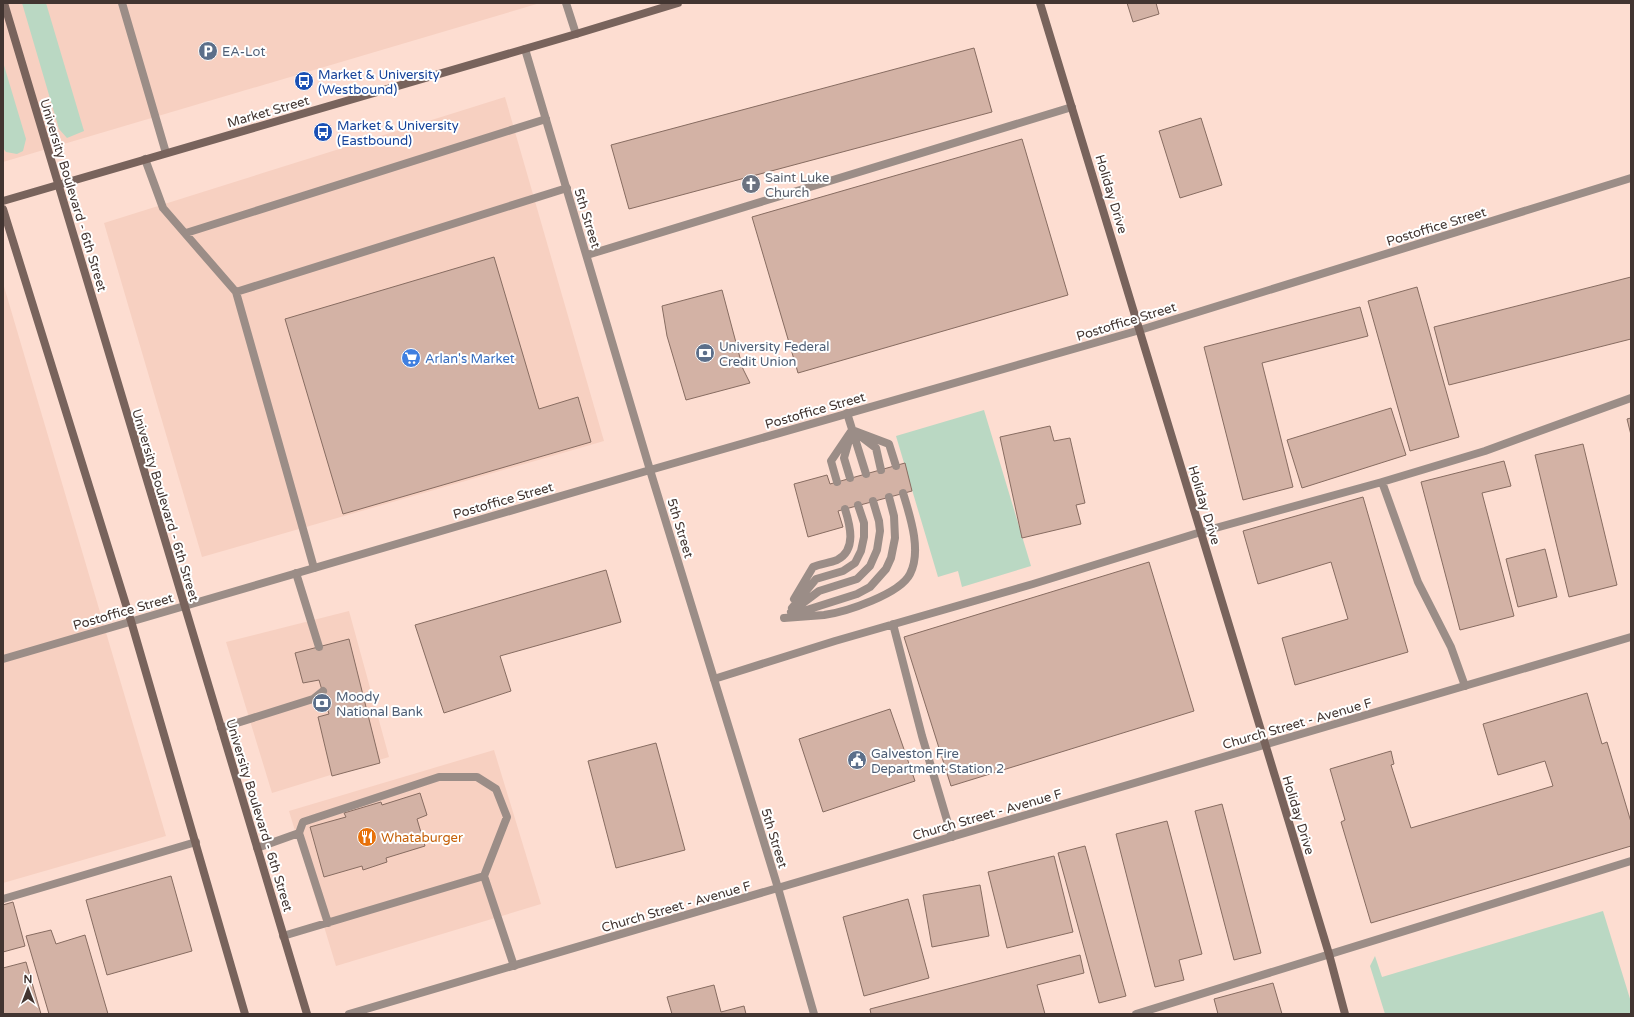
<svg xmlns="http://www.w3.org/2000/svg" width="1634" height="1017" font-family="'Varela Round',sans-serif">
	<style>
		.built { fill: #f7d0c1 }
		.green { fill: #bad8c3 }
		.building { fill: #d3b2a5; stroke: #876c61 }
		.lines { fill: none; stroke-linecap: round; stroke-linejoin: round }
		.lane { stroke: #9b8d87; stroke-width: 8 }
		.street { stroke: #9b8d87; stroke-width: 8 }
		.secondary { stroke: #78635c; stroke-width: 8 }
		.labels { text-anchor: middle; stroke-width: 4; stroke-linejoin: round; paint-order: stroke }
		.service-label { font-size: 13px; fill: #4e5e75; stroke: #fff; text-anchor: start }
		.transit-label { font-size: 13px; fill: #164399; stroke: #fff; text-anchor: start }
		.street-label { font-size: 13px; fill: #423531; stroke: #fff }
		.worship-label { font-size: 13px; fill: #5b616d; stroke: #fff; text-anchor: start }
		.shop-label { font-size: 13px; fill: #366cbe; stroke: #fff; text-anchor: start }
		.food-label { font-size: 13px; fill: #c56008; stroke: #fff; text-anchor: start }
	</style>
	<rect width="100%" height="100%" fill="#fdddd1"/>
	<path class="built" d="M3,3h537l-537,159z
		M505,97l99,344 -402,116 -98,-334z
		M3,283l163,553 -163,47z
		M349,611l40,146 -117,36 -46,-151z
		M494,750l47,154 -205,62 -47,-155z"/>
	<path class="green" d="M22,3h24l38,128 -17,7 -8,-9z
		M3,62l23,77 -3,12 -6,3 -11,-2 -3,-4z
		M984,410l47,156 -69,21 -4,-16 -20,6 -42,-141z
		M1603,911l28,91v12h-246l-15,-48 5,-10 7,21z"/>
	<path class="building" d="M1127,3h29l3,11 -26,8z
		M974,48l18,64 -363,97 -18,-64z
		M1201,118l21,67 -42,13 -21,-67z
		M1022,139l46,156 -270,78 -46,-156z
		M494,257l45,152 39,-12 13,45 -248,72 -58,-195z
		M1631,277v62l-182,46 -15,-58z
		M1417,287l42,150 -49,14 -42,-150z
		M722,290l21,79 7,14 -64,17 -19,-64 -5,-30z
		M1360,307l8,29 -106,27 31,124 -50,13 -39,-153z
		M1391,408l15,47 -104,33 -15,-48z
		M1631,418v17l-4,-16z
		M1050,426l4,15 16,-3 15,65 -9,2 5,19 -59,14 -22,-101z
		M1583,444l34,141 -48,12 -34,-142z
		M1504,461l7,25 -29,7 32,123 -54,14 -39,-148z
		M905,463l7,28 -74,20 5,16 -35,10 -14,-53 33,-9 3,9z
		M1363,497l45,155 -113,33 -13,-47 66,-19 -17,-57 -73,22 -15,-53z
		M1545,549l12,48 -39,10 -12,-48z
		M1149,562l45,149 -243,75 -47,-149z
		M606,570l15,52 -121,34 11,35 -67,22 -29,-88z
		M349,639l31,124 -48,13 -14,-59 11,-3 -10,-34 -16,3 -8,-30z
		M1587,693l15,51 5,-2 24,80v24l-260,77 -30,-101 4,-2 -15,-51 61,-18 3,13 -3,1 20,63 142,-42 -8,-25 -47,14 -15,-51z
		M890,709l25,72 -92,31 -24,-73z
		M656,743l29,107 -69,18 -28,-107z
		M420,793l7,22 -10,4 8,27 -39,12 1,4 -24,8 -1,-4 -38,11 -14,-50 36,-10 -2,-4 37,-11 1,3z
		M1222,804l39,149 -27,7 -39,-149z
		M1167,821l35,133 -23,6 5,20 -29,7 -39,-153z
		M1085,846l41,150 -27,7 -41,-150z
		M1054,856l19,76 -66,16 -19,-76z
		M171,876l21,75 -85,24 -21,-75z
		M980,885l9,51 -57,11 -9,-52z
		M908,899l21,79 -65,18 -21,-79z
		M13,902l12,44 -22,6v-47z
		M51,930l5,14 29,-9 23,79h-59l-23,-78z
		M1080,955l4,18 -47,12 8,29h-174l-1,-5z
		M26,962l15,52h-38v-46z
		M1273,983l9,31h-64l-4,-15z
		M714,985l7,27 23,-6 2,8h-74l-5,-17z"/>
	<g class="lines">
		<path class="lane" d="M122,3l44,150
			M145,159l18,49 73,84 78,276
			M186,233l360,-114
			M587,255l485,-148
			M236,292l331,-104
			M847,413l19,61
			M852,430l37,14 7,22
			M859,435l17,13 5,22
			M850,437l-6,21 6,20
			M837,482l-6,-21 21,-31
			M1382,482l36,100 33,65 14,39
			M296,573l23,74
			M794,599l19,-32c7,-3 16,-4 24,-7 20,-10 13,-35 8,-51
			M792,608l24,-29 27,-8 12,-8 6,-12 3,-14v-14l-6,-18
			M791,612l28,-21 38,-12 13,-13 7,-16 3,-19 -1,-10 -6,-20
			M794,614l63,-20 13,-7 16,-18 5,-11 4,-20 -1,-22 -5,-19
			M784,618c13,-1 27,-2 40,-3 22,-3 76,-21 86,-41 12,-23 0,-58 -7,-81
			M893,624l29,112 30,101
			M714,679l121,-38 198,-57 168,-52 181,-50 103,-31 146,-53
			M221,728l92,-29 10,-8
			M299,833l29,90
			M257,848l42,-15 4,-11 136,-45h38l19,12 11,28 -23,59
			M3,899l193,-57
			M283,936l201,-60 30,90
			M1136,1014l495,-153"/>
		<path class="street" d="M566,3l10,31
			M525,49l125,421 128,418 36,126
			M3,659l647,-189 490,-140 491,-152
			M349,1014l1282,-377"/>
		<path class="secondary" d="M4,3l303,1011
			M1040,3l289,951 16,60
			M3,201l573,-167 102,-31
			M3,209l128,412 114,393"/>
	</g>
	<defs>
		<g id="parking-disc" transform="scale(1)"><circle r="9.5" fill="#5c6f8a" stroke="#fff"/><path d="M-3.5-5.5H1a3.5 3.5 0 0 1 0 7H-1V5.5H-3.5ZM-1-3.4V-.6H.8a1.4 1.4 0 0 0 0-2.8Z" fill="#fff"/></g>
		<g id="bus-disc" transform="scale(1)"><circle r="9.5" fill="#1a4fb4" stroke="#fff"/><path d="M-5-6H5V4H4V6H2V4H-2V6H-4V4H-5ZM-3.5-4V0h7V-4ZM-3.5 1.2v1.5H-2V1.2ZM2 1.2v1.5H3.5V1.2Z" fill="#fff"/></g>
		<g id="church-disc" transform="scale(1)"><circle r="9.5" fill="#6b7280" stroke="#fff"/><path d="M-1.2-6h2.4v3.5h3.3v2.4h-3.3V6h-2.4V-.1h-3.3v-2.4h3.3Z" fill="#fff"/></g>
		<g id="bank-disc" transform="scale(1)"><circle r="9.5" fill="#5c6f8a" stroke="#fff"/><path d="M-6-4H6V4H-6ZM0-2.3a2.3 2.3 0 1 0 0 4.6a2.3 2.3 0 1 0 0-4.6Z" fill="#fff"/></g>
		<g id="supermarket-disc" transform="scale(1)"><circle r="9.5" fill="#3f7fe0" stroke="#fff"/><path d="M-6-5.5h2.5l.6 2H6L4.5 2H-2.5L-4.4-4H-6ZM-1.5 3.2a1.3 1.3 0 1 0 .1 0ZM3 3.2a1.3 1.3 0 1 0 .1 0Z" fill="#fff"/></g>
		<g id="civic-disc" transform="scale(1)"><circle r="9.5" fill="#5c6f8a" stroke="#fff"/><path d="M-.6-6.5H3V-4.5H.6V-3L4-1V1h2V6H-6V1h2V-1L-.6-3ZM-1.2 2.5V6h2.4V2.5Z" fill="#fff"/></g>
		<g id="restaurant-disc" transform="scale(1)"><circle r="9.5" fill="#e8710a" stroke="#fff"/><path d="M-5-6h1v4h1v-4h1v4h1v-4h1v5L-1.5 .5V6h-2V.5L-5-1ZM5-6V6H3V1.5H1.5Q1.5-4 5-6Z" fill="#fff"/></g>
	</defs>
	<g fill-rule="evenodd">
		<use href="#parking-disc" x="208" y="51"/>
		<use href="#bus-disc" x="304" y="81"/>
		<use href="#bus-disc" x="323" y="132"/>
		<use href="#church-disc" x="751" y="184"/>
		<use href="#bank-disc" x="705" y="353"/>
		<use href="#supermarket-disc" x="411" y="358"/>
		<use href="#bank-disc" x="322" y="703"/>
		<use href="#civic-disc" x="857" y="760"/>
		<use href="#restaurant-disc" x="367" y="837"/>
	</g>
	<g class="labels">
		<g class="service-label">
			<text x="222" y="56">EA-Lot</text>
			<text x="719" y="351">University Federal<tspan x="719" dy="15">Credit Union</tspan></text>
			<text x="336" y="701">Moody<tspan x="336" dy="15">National Bank</tspan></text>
			<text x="871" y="758">Galveston Fire<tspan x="871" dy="15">Department Station 2</tspan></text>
		</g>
		<g class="transit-label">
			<text x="318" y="79">Market &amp; University<tspan x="318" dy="15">(Westbound)</tspan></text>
			<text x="337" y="130">Market &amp; University<tspan x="337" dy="15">(Eastbound)</tspan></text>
		</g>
		<g class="street-label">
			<text transform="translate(268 111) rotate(-16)" y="5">Market Street</text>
			<text transform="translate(1112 194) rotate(73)" y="5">Holiday Drive</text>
			<text transform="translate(74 195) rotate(73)" y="5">University Boulevard - 6th Street</text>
			<text transform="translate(588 218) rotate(73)" y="5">5th Street</text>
			<text transform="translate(1436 226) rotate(-17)" y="5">Postoffice Street</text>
			<text transform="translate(1126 321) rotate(-17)" y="5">Postoffice Street</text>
			<text transform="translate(815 410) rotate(-16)" y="5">Postoffice Street</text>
			<text transform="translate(503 500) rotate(-16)" y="5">Postoffice Street</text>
			<text transform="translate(166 505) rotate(73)" y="5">University Boulevard - 6th Street</text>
			<text transform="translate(1205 505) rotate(73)" y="5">Holiday Drive</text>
			<text transform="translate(681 528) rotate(73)" y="5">5th Street</text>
			<text transform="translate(123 611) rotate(-16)" y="5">Postoffice Street</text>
			<text transform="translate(1297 723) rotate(-16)" y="5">Church Street - Avenue F</text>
			<text transform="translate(987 814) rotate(-16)" y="5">Church Street - Avenue F</text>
			<text transform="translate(260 815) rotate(73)" y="5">University Boulevard - 6th Street</text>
			<text transform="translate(1299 815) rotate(73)" y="5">Holiday Drive</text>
			<text transform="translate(775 838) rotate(73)" y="5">5th Street</text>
			<text transform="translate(676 906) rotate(-16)" y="5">Church Street - Avenue F</text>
		</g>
		<g class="worship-label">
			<text x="765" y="182">Saint Luke<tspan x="765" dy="15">Church</tspan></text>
		</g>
		<g class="shop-label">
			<text x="425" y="363">Arlan's Market</text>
		</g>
		<g class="food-label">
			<text x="381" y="842">Whataburger</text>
		</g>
	</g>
	<rect width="1634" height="1017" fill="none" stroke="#423531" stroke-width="8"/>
	<g transform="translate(28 989)" stroke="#ffffff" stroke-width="3" paint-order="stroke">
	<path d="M0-3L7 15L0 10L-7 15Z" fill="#423531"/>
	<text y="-6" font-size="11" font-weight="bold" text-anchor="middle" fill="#423531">N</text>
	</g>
</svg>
